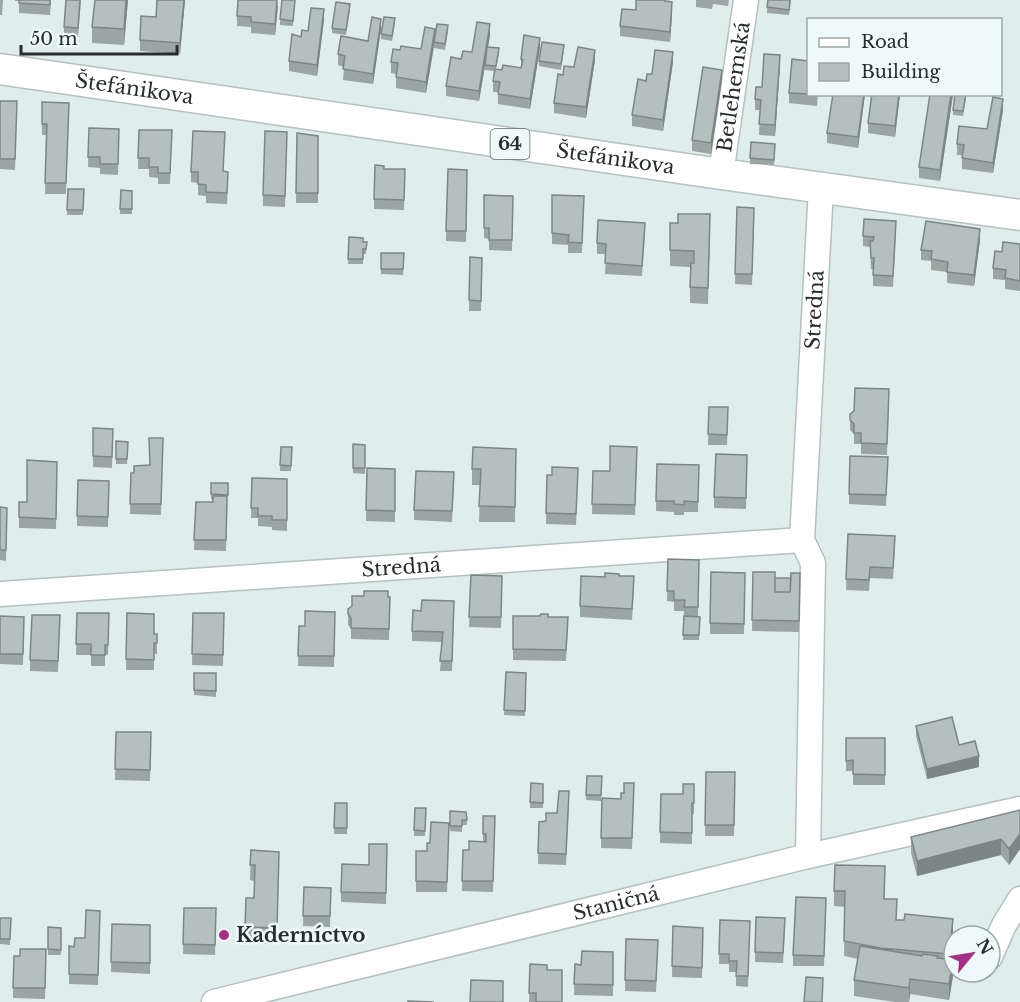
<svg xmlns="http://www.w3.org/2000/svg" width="1020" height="1002" font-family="'Libre Baskerville',serif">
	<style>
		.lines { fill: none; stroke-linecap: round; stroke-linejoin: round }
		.minor-casing { stroke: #b4c1c0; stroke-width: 27 }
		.major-casing { stroke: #b4c1c0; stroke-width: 33 }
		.minor { stroke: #fff; stroke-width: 24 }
		.major { stroke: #fff; stroke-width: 30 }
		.wall { fill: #9aa5a4 }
		.shaded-wall { fill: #7d8686 }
		.building { fill: #b3c0bf; stroke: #7d8686; stroke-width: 1.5 }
		.poi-dot { fill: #a52e86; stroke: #edfaf9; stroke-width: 2 }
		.labels { text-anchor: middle; stroke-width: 5; stroke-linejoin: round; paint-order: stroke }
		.shield { fill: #edfaf9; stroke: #626a6a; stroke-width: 1.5 }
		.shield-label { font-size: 18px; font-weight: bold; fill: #272c2c }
		.street-label { font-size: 20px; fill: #272c2c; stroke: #edfaf9 }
		.poi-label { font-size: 20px; font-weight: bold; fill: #272c2c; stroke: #edfaf9; text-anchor: start }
	</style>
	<rect width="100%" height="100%" fill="#dfedec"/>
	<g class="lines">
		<g class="minor-casing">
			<g id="minor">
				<path id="s1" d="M721,174l25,-174"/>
				<path id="s2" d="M0,594l802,-54"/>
				<path id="s3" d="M808,856l5,-293 -11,-23 19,-352"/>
				<path d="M990,957l14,-32 16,-26"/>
				<path id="s4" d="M214,1002l594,-146 212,-47"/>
			</g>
		</g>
		<g class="major-casing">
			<g id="major">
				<path id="s5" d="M0,69l721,105 299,41"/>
			</g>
		</g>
		<use href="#minor" class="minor"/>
		<use href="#major" class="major"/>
	</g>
	<path class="wall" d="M0,0h3l-1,15h-2z
		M15,0h36l-1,15 -31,-2v-12h-4z
		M81,0l-3,38 -14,-1v-10z
		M128,0l-4,45 -32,-2v-16z
		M157,0h28l-5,54 -40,-3v-11l16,-23z
		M295,0l-2,26 -13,-1v-6z
		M666,0l6,13 -2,29 -50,-6v-10l16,-16z
		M696,0h33l-1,6 -15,-2 -1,5 -16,-2z
		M791,0l-2,15 -22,-2v-6z
		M278,6l-3,29 -24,-2v-6l-14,-1v-10z
		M350,10l-4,25 -14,-2v-5z
		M324,20l-7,56 -28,-5v-10l19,-30z
		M395,24l-3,17 -11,-2v-5z
		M381,29l-8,55 -30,-4 1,-13 -6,-2v-11l30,-13z
		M448,31l-3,19 -11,-2v-1l-8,46 -30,-5v-14l-5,-1v-11l9,-12 21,-1 14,-14z
		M490,35l-2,12 11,7 -3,15 6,1 19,-2v-9l19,-11 -10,61 -32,-5v-12h-5v-11l1,-10 -9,-1v-4l-6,35 -33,-5v-10l15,-27 11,-7z
		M564,51l-3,19 -22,-4v-5z
		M595,60l-9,58 -32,-5v-10l9,-28 11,-8z
		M673,62l-10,69 -31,-5v-11l14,-34 6,-7z
		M780,66l-5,70 -16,-1 1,-25h-5v-11l7,-12z
		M722,80l-11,74 -19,-3v-11z
		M789,93l29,1 -1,12 -28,-3z
		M865,94l-7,54 -31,-5v-10z
		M866,94h34l-5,43 -27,-4v-10l3,-27z
		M953,95l-13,86 -21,-3v-11z
		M966,99l-3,17 -10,-1v-5z
		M0,101h17l-2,69 -15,-1z
		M42,102l27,1 -3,91h-21l1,-59h-4z
		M1003,110l-10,63 -31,-4v-14h-5v-11l30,-15z
		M89,128l30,1 -1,46 -18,-1v-6l-12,-1z
		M139,130h33l-2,54h-12v-6l-9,-1v-8h-11z
		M287,132l-2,75 -22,-1v-11z
		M297,133l21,3v67h-22z
		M751,142l24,2 -1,21 -24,-1z
		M384,169h21l-1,41 -30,-1v-10z
		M448,169l19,1 -1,72 -20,-1z
		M224,171l4,11 -1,22 -21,-1v-7l-8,-1v-12l-7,-1v-10z
		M68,189h16l-1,26h-16z
		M121,190l11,1v23h-12z
		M484,195l29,1 -1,55 -23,-1v-11l-5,-1z
		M552,195l32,1 -2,57h-14v-8l-16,-1z
		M737,207l17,12 -2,66 -17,-1z
		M670,223l40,7 -2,74 -18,-1v-36l-20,-1z
		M896,231l-3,56 -20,-1v-17h-2l-1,-22 -7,-1v-10z
		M645,233l-3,43 -37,-2 1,-20h-9v-11z
		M349,237l18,5 -1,12h-3v10h-15z
		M980,240l-6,46 -27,-3v-11l-16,-2v-9l-10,-1v-10z
		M1020,244v47l-15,-2v-9l-12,-1v-11l9,-16z
		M381,253h23l-1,22 -22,-1z
		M470,257l12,1 -1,53h-12z
		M889,400l-2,55 -26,-1v-10h-7v-10l-4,-4v-16z
		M709,407h19l-1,38h-19z
		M93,428l20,1 -1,39 -19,-1z
		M149,438h14l-2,77 -31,-1 1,-41h3l15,-8z
		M116,441l12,1 -1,22h-11z
		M353,444l12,1v29l-12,-1z
		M281,447h11l-1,24h-11z
		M637,447l-2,68 -43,-1 1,-43h17z
		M516,449l-1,73h-36l1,-37h-8v-16z
		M747,455l-1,54 -32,-1v-11z
		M888,457l-2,49 -37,-2v-10z
		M57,462l-1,67 -37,-1v-26h8z
		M657,464l42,1 -1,47h-14v3h-10v-3l-18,-1z
		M367,468l28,1v53l-29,-1z
		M547,475l31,3 -2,47 -30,-1z
		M252,478l35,1v52l-15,-1v-3l-14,-1v-8h-7z
		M78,480l31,1 -1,46 -31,-1z
		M211,483h17l-2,68 -32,-1 2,-48h17v-2l-2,-1z
		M454,483l-2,39 -38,-2v-10z
		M0,507l7,1 -1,53 -6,-1z
		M848,534l47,12 -2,33 -23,-1 -1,13 -23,-1z
		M668,559l31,1 -1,57h2l-1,23h-16l1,-29h-10v-9l-7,-1z
		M711,572l34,1 -1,61h-34z
		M753,572l22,6h16l9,-5 -1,59 -47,-1z
		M471,575l31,1 -1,52 -32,-1z
		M619,576l15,11 -2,33 -52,-3v-11l25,-29z
		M388,597h2l-1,43 -38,-1v-11l-3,-3v-16z
		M454,611l-2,60h-12l2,-29 -30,-1v-10z
		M335,612l-1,55 -36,-1 1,-40h6z
		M77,613h32l-1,42h-3v11h-14v-11h-15z
		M127,613l27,21 3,11v9h-3v16h-28z
		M193,613h31l-1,53 -31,-1z
		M60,615l-2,57 -28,-1v-11z
		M0,616l24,1 -1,48 -23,-1z
		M513,616l35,1 20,11 -2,33 -53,-1z
		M506,672l20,1 -1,43 -21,-1z
		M194,673h22v24l-22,-2z
		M916,726l43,19 20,22 -52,12 -11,-43z
		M116,732h35l-1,49 -35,-1z
		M846,738h39v47h-32v-14h-7z
		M706,772h29l-1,64h-29z
		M587,776h15l-1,25 -15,-1z
		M531,783l12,1v24h-13z
		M634,783l-2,66 -31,-1 1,-50 19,1 3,-6z
		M694,784v30h-2v30l-32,-1 1,-49h22z
		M569,801l-3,64 -28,-1 1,-42 7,-1 11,-8z
		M335,803h12v31h-13z
		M415,808h11l-1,28h-11z
		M1020,810v39l-11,16 -8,-10 -84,21 -6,-23v-16z
		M450,811l16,1 1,13h-5v7l-12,-1z
		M483,816h12l-2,76 -31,-1 1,-41h6l14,-8z
		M449,823l-2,69h-31v-41h11l3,-8z
		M387,844l-1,60 -45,-2v-10l28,-27z
		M251,850l28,2 -2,92 -32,-1 1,-45h8v-17l-4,-1z
		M885,882l-1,17 13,21 56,15 -3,25 3,16 -4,24 -39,-6 -1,8h-14l-41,-6v-16l4,-21 -14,-3 1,-49 -11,-1v-15z
		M304,887l27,1 -1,39 -27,-1z
		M184,908h32l-1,47 -32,-1z
		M826,909l-2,57h-31v-11z
		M100,911l-2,74 -29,-1v-38l5,1 11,-9z
		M0,918h11l-1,27 -10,-1z
		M720,920l30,1 -2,66 -12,-1v-14h-7v-8h-10z
		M112,924l38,1v49l-39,-2z
		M673,926l30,2 -1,50 -30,-1z
		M48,927l13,1v27h-13z
		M785,929l-2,34 -28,-1v-10z
		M626,939l32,1 -2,52 -31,-1z
		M46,949l-1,50 -32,-1 1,-42h6z
		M613,952v44l-39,-1 1,-31 6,1z
		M530,964l17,6 15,32h-33z"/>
	<path class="shaded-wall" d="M126,0h2l-4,45v-16z
		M184,0h1l-5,54v-11z
		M278,0v6l-3,29v-11z
		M672,2v11l-2,29v-10z
		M324,9v11l-7,56v-11z
		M381,19v10l-8,55v-10z
		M490,24v11l-11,66v-10z
		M435,29v10l-9,54v-11z
		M540,38v10l-10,61v-10z
		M595,50v10l-9,58v-11z
		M673,52v10l-10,69v-11z
		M780,55v11l-5,70v-11z
		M722,70v10l-11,74v-11z
		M864,94h1l-7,54v-11z
		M899,94h1l-5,43v-11z
		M951,94h2l-13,87v-11z
		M1003,99v11l-10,63v-10z
		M980,229v11l-6,46v-11z
		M979,756v11l-52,12v-10z
		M1020,834v15l-11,16v-16z
		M1001,839v16l-84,21v-15z
		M953,919v16l-4,35v-16z
		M953,960v16l-4,24v-16z
		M910,979v15l-1,8v-14z"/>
	<path class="building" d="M19,0h31v5l-31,-2z
		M66,0h14l-2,28 -14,-1z
		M95,0h31l-2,29 -32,-2z
		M157,0h27l-4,43 -40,-3 1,-24 15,1z
		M238,0h39l-2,24 -24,-2v-5l-14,-1z
		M282,0h13l-2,21 -13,-2z
		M636,0h29v1l7,1 -2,30 -50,-6 2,-17 14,1z
		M768,0h22l-1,10 -22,-3z
		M336,2l14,2 -4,26 -14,-2z
		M311,8l13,1 -7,56 -28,-4 3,-27 9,3 1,-7 6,1z
		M372,17l9,2 -8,55 -30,-5 2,-13 -7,-2 3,-18 27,5z
		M384,17l11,1 -3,18 -11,-2z
		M477,22l13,2 -11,67 -33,-5 5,-29 10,2 2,-8 9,1z
		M437,24l11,1 -3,19 -11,-2z
		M425,27l10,2 -9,53 -30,-5 2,-14 -7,-1 2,-13 7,1 1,-4 20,3z
		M524,35l16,3 -10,61 -32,-5 2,-12 -7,-1 2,-12 7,1 1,-5 18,3 2,-8 -2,-1z
		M542,42l22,3 -3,19 -22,-3z
		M487,47l12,1 -3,18 -11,-1z
		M578,47l17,3 -9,57 -32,-4 4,-29 5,1 1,-9 10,1z
		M655,50l18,2 -10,68 -31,-5 6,-36 8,2 1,-7h5z
		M764,54l16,1 -5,70 -16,-1 2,-24 -6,-1 1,-12h6z
		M792,59l16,2v33l-19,-1z
		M703,67l19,3 -11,73 -19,-3z
		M833,94h31l-6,43 -31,-4z
		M872,94h27l-4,32 -27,-3z
		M930,94h21l-11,76 -21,-3z
		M955,94h11l-3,17 -10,-1z
		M993,97l10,2 -10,64 -31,-5 2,-13 -7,-1 2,-18 28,3z
		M0,101h17l-2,58h-15z
		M42,102l27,1 -3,80h-21l2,-59h-5z
		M89,128l30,1 -1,35h-18v-7h-12z
		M139,130h33l-2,43h-12v-6h-9v-9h-11z
		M193,131l32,1 -2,39 5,1 -1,21 -21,-1v-7l-8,-1v-12h-7z
		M265,131l22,1 -2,64 -22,-1z
		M297,133l21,3v57h-22z
		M751,142l24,2 -1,16 -24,-2z
		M375,165l9,1v3h21l-1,31 -30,-1z
		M448,169l19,1 -1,61h-20z
		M68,189h16l-1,21h-16z
		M121,190l11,1v18h-12z
		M484,195l29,1 -1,44h-23v-12h-5z
		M552,195l32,1 -2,47 -14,-1 1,-7 -17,-2z
		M737,207l17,1 -2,66h-17z
		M678,214h32l-2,74 -18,-1 1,-24h3v-12l-24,-1v-27h8z
		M864,219l32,2 -3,55 -20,-1 1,-17h-3l-1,-17h3l1,-4 -11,-1z
		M598,220l47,3 -3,43 -37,-3 1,-19 -9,-1z
		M926,221l54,8 -6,46 -27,-3 1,-10 -17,-3 1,-8 -11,-1z
		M349,237l14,1v4h4l-1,7h-3v10h-15z
		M1003,242l17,2v37l-15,-3 1,-8 -13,-2 2,-17 7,1z
		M381,253h23l-1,16h-22z
		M470,257l12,1 -1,43 -12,-1z
		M855,388l34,1 -2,55 -26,-1v-10h-7v-9l-4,-4v-6l4,-3z
		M709,407h19l-1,28 -19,-1z
		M93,428l20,1 -1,28 -19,-1z
		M149,438h14l-2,66h-31l1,-31h3v-7l16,-1z
		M116,441l12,1 -1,17h-11z
		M353,444l12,1v23h-12z
		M610,446l27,1 -2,58 -43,-1 1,-33h17z
		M281,447h11l-1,19 -11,-1z
		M473,447l43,2 -1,58 -36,-1 2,-37h-9z
		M716,454l31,1 -1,43 -32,-1z
		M850,456l38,1 -2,38 -37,-1z
		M27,460l30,2 -1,57 -37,-2v-15h8z
		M657,464l42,1 -1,37 -14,-1v4l-10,-1v-3h-18z
		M552,467l26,1 -2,46 -30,-1 1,-38h5z
		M367,468l28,1v42l-29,-1z
		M416,471l38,1 -2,39 -38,-1z
		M252,478l35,1v41h-15v-4h-14v-8h-7z
		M78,480l31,1 -1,36 -31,-1z
		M211,483h17v12l-17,-1z
		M213,496h14l-1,44h-32l2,-38h17z
		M0,507l7,1 -1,42h-6z
		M848,534l47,2 -2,32 -23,-1 -1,13 -23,-1z
		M668,559l31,1 -1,47h-14l1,-7h-11v-9h-7z
		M711,572l34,1 -1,51 -34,-1z
		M753,572h22v20h15l1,-19h9l-1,48 -47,-1z
		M605,573l14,1v2h15l-2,33 -52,-3 1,-30 24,1z
		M471,575l31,1 -1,41h-32z
		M775,578h16l-1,14h-15z
		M364,591h24v6h2l-1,32 -38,-1v-10l-3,-4v-5l4,-3v-10h12z
		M422,600l32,1 -2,60h-12l3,-29 -31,-1 1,-21 8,1z
		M305,611l30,1 -1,44h-36l1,-30h6z
		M77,613h32l-1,32h-3v10h-14v-11h-15z
		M127,613l27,1v20h3v9h-3v17l-28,-1z
		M193,613h31l-1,42 -31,-1z
		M541,614h7v3h20l-2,33 -53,-1v-33h27z
		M32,615h28l-2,46 -28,-1z
		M0,616l24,1 -1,37h-23z
		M684,616l16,1 -1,18h-16z
		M506,672l20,1 -1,38 -21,-1z
		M194,673h22v18l-22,-1z
		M952,717l7,28 16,-4 4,15 -52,13 -11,-43z
		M116,732h35l-1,38 -35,-1z
		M846,738h39v37l-32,-1v-14l-7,1z
		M706,772h29l-1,53h-29z
		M587,776h15l-1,19h-15z
		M531,783l12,1v19l-13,-1z
		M624,783h10l-2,55h-31l1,-40 19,1v-6h3z
		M683,784h11v19h-2v30l-32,-1 1,-38h22z
		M559,791h10l-3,63 -28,-1 1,-31 7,-1v-8h11z
		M335,803h12v25h-13z
		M415,808h11l-1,23 -11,-1z
		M1020,810v24l-11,15 -8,-10 -84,22 -6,-24z
		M450,811l16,1 1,8h-5v6h-12z
		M483,816h12l-2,65h-31l1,-31h6v-9l17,1v-8h-3z
		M431,822l18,1 -2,59 -31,-1v-30h11v-8h3z
		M369,844h18l-1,49 -45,-1 1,-28 27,1z
		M251,850l28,2 -2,76 -32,-1 1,-29h8l1,-33h-5z
		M835,865l50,1 -1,33h13l-1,21h8l1,-6 48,5 -4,35 -69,-6 -36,-7 1,-50h-11z
		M304,887l27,1 -1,28h-27z
		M796,897l30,1 -2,58 -31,-1z
		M184,908h32l-1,37 -32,-1z
		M86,910l14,1 -2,64 -29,-1v-28l5,1 1,-9h10z
		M756,917l29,1 -2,35 -28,-1z
		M0,918h11l-1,21h-10z
		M720,920l30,1 -2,55h-12l1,-15h-8v-7h-10z
		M112,924l38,1v38l-39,-1z
		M673,926l30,2 -1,40 -30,-2z
		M48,927l13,1v22l-13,-1z
		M626,939l32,1 -2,41 -31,-1z
		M860,946l62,10 1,-2 15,2 -1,2 16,2 -4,24 -39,-5 -1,9 -55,-8z
		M20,949h26l-1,39h-32l1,-32h6z
		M582,951l31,1v33l-39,-1 1,-20 6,1z
		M530,964l17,1v5h15v32h-26v-9h-7z
		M806,977l17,1 -1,24h-18z
		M471,980l32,1v21h-33z
		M408,1001l26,1h-26z"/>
	<circle class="poi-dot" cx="224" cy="935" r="6"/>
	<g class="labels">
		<rect class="shield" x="490.5" y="129" width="39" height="30" rx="4.5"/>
		<g class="shield-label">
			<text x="510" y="150">64</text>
		</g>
		<g class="street-label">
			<text dy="7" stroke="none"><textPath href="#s1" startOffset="88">Betlehemská</textPath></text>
			<text dy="7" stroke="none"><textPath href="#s5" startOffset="136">Štefánikova</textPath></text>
			<text dy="7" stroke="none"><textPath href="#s5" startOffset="622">Štefánikova</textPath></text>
			<text dy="7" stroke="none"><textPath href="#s3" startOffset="549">Stredná</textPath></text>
			<text dy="7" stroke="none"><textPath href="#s2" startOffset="402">Stredná</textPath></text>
			<text dy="7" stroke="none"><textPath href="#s4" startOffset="414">Staničná</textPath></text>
		</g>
		<g class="poi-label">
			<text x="236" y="942">Kaderníctvo</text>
		</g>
	</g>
	<rect x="807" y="18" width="195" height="78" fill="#edfaf9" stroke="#9ea8a7" stroke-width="1.5"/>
	<rect x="819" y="38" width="30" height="9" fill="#ffffff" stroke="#9ea8a7" stroke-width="1.5"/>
	<text x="861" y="48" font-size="18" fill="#272c2c">Road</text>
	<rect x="819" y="63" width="30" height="18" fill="#b3c0bf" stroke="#9ea8a7" stroke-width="1.5"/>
	<text x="861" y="78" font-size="18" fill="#272c2c">Building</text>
	<g transform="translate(972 954) rotate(60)"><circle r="28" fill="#edfaf9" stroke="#9ea8a7" stroke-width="1.5"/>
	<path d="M0-4.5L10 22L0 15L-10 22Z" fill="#a52e86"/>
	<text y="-9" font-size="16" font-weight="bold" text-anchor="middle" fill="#272c2c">N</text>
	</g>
	<path d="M21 45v9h156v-9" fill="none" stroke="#272c2c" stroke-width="3"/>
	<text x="30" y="45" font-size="18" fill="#272c2c" stroke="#edfaf9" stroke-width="4.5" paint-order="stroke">50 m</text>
</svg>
